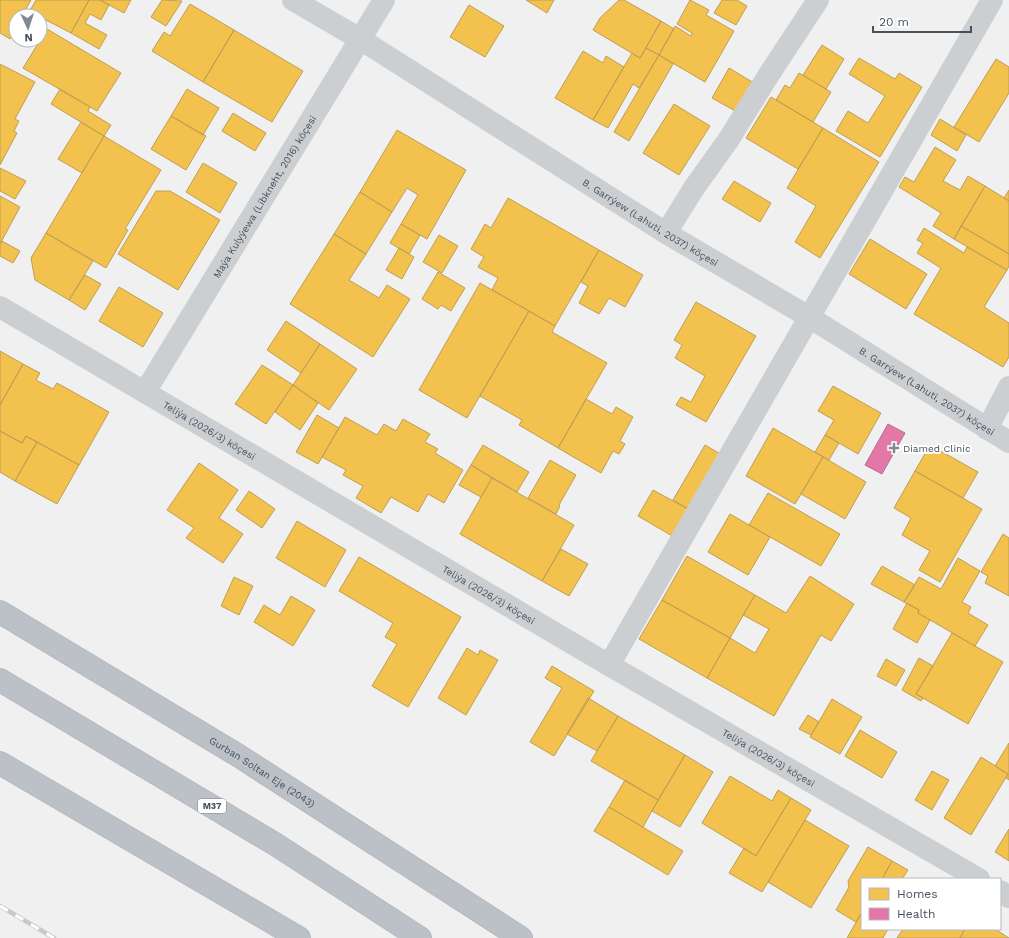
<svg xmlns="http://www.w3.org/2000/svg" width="1009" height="938" font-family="'Work Sans',sans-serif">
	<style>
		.homes { fill: #f2c14e; stroke: #be9f53 }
		.health { fill: #e377a8; stroke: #b46c92 }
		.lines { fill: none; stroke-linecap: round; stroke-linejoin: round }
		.highway-casing { stroke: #b5bac0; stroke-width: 24 }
		.minor { stroke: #cccfd1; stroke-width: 22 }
		.highway { stroke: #bcc1c7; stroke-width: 22 }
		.rail-casing { stroke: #c6c8ca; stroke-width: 4.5 }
		.rail { stroke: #fff; stroke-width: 3; stroke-dasharray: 9; stroke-linecap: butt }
		.poi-dot { fill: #828991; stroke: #fff; stroke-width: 1.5 }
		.labels { text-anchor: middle; stroke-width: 4; stroke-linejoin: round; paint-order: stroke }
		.shield { fill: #fff; stroke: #7e858e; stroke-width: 1 }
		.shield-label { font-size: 9px; font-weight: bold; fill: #46515e }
		.street-label { font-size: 10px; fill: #46515e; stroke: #fff }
		.poi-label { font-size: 10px; fill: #46515e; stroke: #fff; text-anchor: start }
	</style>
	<rect width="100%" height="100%" fill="#f1f0f0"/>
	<path class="homes" d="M0,0h31l-9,16h-6v12l-6,11 -10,-6z
		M36,0h53l-18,33 -25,-13 -6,11v-15h-13z
		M89,0h11l9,5 -8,15 -11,-6 -5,9 22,12 -8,14 -28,-16z
		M100,0h31l-7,13z
		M162,0l20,1 -16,25 -15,-9z
		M526,0h28l-7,13z
		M619,0h5l37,21 -21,37 -47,-28 7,-12z
		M690,0l19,10 -3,5 28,16 -29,51 -46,-27 16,-29 16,10 1,-3 -15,-9z
		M722,0h15l10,6 -11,19 -22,-12z
		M190,4l44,26 -31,52 -51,-31 12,-19 6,4z
		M469,5l35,21 -19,31 -35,-20z
		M661,21l13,8 -15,26 -13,-7z
		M47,29l74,44 -24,38 -74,-43z
		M234,30l69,41 -31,51 -69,-40z
		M822,45l22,14 -18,30 -23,-14z
		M646,48l13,7 -20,33 -6,-4 -25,44 -15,-8 39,-67 8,5z
		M583,51l20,12 3,-7 18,11 -31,53 -38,-22z
		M659,55l14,9 -44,77 -15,-9z
		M859,58l36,21 4,-6 23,14 -42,70 -44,-26 12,-20 20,12 17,-27 -36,-22z
		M996,59l13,8v26l-30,49 -25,-15z
		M0,64l35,18 -20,37 4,2 -5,10 3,2 -17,32z
		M729,68l25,15 -17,29 -25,-14z
		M799,73l32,19 -18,30 -37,-22 9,-15 5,3z
		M60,89l30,18 -2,4 23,14 -7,11 -53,-32z
		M187,89l32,19 -16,27 -32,-19z
		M771,97l52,31 -25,41 -52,-31z
		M674,104l36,22 -31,49 -36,-22z
		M233,113l33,20 -11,18 -33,-20z
		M171,116l35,20 -20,34 -35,-21z
		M940,119l26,16 -9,16 -26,-16z
		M81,122l23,14 -22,37 -24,-14z
		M823,128l56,34 -59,96 -25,-16 21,-36 -29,-18z
		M397,130l69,40 -39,69 -26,-15 17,-29 -11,-7 -15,24 -32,-20z
		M104,136l57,34 -36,59 3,1 -22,38 -60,-35z
		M935,147l21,13 -13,21 17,9 8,-14 17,10 -31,53 -21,-13 8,-13 -42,-26 6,-10 9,5z
		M203,163l34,20 -17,30 -34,-21z
		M0,168l26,13 -11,18 -15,-8z
		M734,181l37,22 -11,19 -38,-23z
		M985,186l24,15v53l-48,-28z
		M1009,190v11l-5,-3z
		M156,191h14l50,29 -42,70 -60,-36z
		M360,192l32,20 -26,42 -32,-20z
		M0,196l20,11 -20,37z
		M508,198l91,52 -44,76 -63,-36 6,-12 -20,-11 6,-10 -13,-8 14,-25 6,4z
		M401,224l19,11 -11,19 -19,-11z
		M961,226l48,28v12l-2,4 -53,-31z
		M924,228l40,25 3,-6 40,23 -23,37 25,16v34l-6,10 -89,-53 27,-46 -24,-15 6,-10 -6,-3z
		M46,233l47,28 -24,39 -34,-20 -4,-22z
		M334,234l32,20 -17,26 30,18 8,-13 23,14 -37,58 -83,-53z
		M439,235l19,11 -16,27 -19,-11z
		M870,239l57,35 -21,35 -57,-35z
		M2,241l18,10 -7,12 -13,-7v-12z
		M399,248l15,9 -12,22 -16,-9z
		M599,250l44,25 -18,32 -16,-9 -10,16 -20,-11 9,-17 -7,-4z
		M438,272l27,16 -14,23 -10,-6 -3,4 -16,-10z
		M85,275l16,9 -16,26 -16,-10z
		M480,283l49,28 -62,107 -48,-28z
		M119,287l44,26 -20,34 -44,-26z
		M696,302l60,34 -50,86 -30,-17 5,-8 10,5 14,-26 -30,-18 7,-13 -8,-5z
		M529,311l26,15 -3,6 55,31 -49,85 -39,-23 3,-5 -42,-24z
		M286,321l34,23 -19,29 -34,-23z
		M320,344l37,25 -28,41 -36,-25z
		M0,351l23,13 -23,41z
		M23,364l17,9 -4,7 17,9 4,-6 52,29 -30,53 -53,-29 -4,7 -22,-12v-26z
		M262,365l31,20 -27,39 -31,-20z
		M293,385l25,18 -18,27 -25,-18z
		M833,386l48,27 -23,41 -33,-19 9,-15 -16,-9z
		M586,399l26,15 4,-7 17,10 -13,24 5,3 -6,10 -6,-3 -12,22 -43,-25z
		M317,415l22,13 -21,36 -22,-12z
		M345,417l32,18 7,-11 12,7 7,-12 27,15 -5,8 13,7 -3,4 28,17 -19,33 -16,-9 -10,18 -27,-15 -10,16 -25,-15 7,-12 -20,-11 3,-5 -24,-13z
		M773,428l50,29 -28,47 -49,-28z
		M0,431l22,12 4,-7 11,6 -22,39 -15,-9z
		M825,435l14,8 -10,17 -14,-8z
		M37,442l42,23 -22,39 -42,-23z
		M483,445l46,27 -12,20 -46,-27z
		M705,445l17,10 -32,55 -17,-10z
		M930,445l48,27 -15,26 -48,-27z
		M823,457l43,25 -21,37 -44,-25z
		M550,460l26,15 -17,30 1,1 -4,8 -28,-16z
		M199,463l39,27 -19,28 24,16 -20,29 -37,-25 8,-10 -27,-18z
		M471,465l21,13 -11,19 -22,-12z
		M915,471l67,38 -42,73 -21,-12 11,-19 -28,-16 9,-17 -17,-10z
		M492,478l82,47 -32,56 -82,-47z
		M653,490l37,20 -16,27 -36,-21z
		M249,491l26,18 -13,19 -26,-18z
		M768,493l72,41 -19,32 -72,-41z
		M730,514l40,23 -22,38 -40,-23z
		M297,521l49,29 -21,37 -49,-29z
		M1003,534l6,4v58l-24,-13 3,-7 -7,-4z
		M561,549l27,15 -19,32 -27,-15z
		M687,556l68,39 -25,43 -68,-38z
		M359,557l102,60 -53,90 -36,-21 25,-42 -12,-7 8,-14 -54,-32z
		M958,558l22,13 -18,31 9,5 -3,6 20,12 -13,21 -57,-33 1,-3 -15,-8 15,-25 22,12z
		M882,566l33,19 -11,17 -33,-18z
		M810,576l44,28 -23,37 -10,-6 -47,81 -67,-38 23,-40 25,15 14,-24 -26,-14 12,-20 31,18z
		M234,577l19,9 -14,29 -18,-9z
		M291,596l24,14 -22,36 -39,-24 10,-17 16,10z
		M662,600l68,38 -23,40 -68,-39z
		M907,603l12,7 -1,3 12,7 -13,23 -24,-14z
		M952,633l51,29 -35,62 -52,-30z
		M467,648l11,7 2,-5 18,10 -32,55 -28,-17z
		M919,658l14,8 -17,28 7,4 -2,3 -19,-11z
		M886,659l19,11 -9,16 -19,-10z
		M552,666l42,25 -40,65 -24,-14 32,-54 -17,-10z
		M588,698l30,18 -21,35 -30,-17z
		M832,699l30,18 -22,37 -30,-17z
		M808,715l11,7 -8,13 -12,-6z
		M618,716l67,39 -27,45 -67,-39z
		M860,730l37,22 -15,26 -37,-22z
		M1009,743v37l-3,-2 2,-4 -13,-8z
		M685,755l28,17 -33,55 -28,-16z
		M981,757l27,17 -37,61 -27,-17z
		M932,771l17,9 -17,30 -17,-10z
		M730,776l42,25 6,-11 13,8 -35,58 -54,-33z
		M625,780l33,20 -15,27 -34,-20z
		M791,798l20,12 -49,82 -33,-19 15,-25 12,8z
		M609,807l74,44 -15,24 -74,-44z
		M805,820l44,26 -38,62 -43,-26z
		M1009,829v32l-14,-9z
		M868,847l24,14 -10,18h-20v33l-6,10 -20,-12 13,-23 -1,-6z
		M892,861l16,9 -6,9h-20z
		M862,912v17h26l-5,9h-36z
		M903,929h62l-5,9h-63z
		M965,929h30l14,9h-49z"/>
	<path class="health" d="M888,424l17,9 -23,41 -17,-9z"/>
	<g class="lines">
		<g class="highway-casing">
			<g id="highway">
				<path id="s4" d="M0,612l239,144 282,182"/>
				<path d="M0,680l275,164 145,94"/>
				<path d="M0,763l299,175"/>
			</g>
		</g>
		<g class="minor">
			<path id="s1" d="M293,0l67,39 306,194 143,84 200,125"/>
			<path d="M666,233l28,-45 35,-49 39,-63 50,-76"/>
			<path id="s2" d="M0,307l609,358 370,214"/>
			<path id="s3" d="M145,392l239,-392"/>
			<path d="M987,429l22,-42"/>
			<path d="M609,665l383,-665"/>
			<path d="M1000,891l9,6"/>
		</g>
		<use href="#highway" class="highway"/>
		<g class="rail-casing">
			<path id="rail" d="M0,906l54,32"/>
		</g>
		<use href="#rail" class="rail"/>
	</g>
	<path class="poi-dot" d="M892 442h4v4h4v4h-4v4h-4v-4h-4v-4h4z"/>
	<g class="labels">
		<rect class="shield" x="198" y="799" width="28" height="14" rx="3"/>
		<g class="shield-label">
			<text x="212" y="809">M37</text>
		</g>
		<g class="street-label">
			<text dy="4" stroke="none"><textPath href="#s3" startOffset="229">Maýa Kulyýewa (Libkneht, 2016) köçesi</textPath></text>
			<text dy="4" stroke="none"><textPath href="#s1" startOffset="421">B. Garrýew (Lahuti, 2037) köçesi</textPath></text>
			<text dy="4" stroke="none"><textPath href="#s1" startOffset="745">B. Garrýew (Lahuti, 2037) köçesi</textPath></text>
			<text dy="4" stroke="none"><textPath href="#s2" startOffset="243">Teliýa (2026/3) köçesi</textPath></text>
			<text dy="4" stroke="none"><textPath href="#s2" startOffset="567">Teliýa (2026/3) köçesi</textPath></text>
			<text dy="4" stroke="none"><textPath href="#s2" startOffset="891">Teliýa (2026/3) köçesi</textPath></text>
			<text dy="4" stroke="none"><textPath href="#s4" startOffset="307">Gurban Soltan Eje (2043)</textPath></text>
		</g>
		<g class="poi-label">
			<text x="903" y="452">Diamed Clinic</text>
		</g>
	</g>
	<rect x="861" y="878" width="140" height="52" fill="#ffffff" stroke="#b5b9bf"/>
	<rect x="869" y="888" width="20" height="12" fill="#f2c14e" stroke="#b5b9bf"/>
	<text x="897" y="898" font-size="12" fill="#46515e">Homes</text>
	<rect x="869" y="908" width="20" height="12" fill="#e377a8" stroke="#b5b9bf"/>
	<text x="897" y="918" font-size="12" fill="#46515e">Health</text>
	<g transform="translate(28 28) rotate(177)"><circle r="19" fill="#ffffff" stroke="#b5b9bf"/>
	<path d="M0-3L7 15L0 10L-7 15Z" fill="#828991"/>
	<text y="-6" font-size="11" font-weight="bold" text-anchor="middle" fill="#46515e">N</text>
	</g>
	<path d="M873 26v6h98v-6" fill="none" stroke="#46515e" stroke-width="2"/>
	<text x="879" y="26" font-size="12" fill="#46515e" stroke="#ffffff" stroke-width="3" paint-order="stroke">20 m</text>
</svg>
